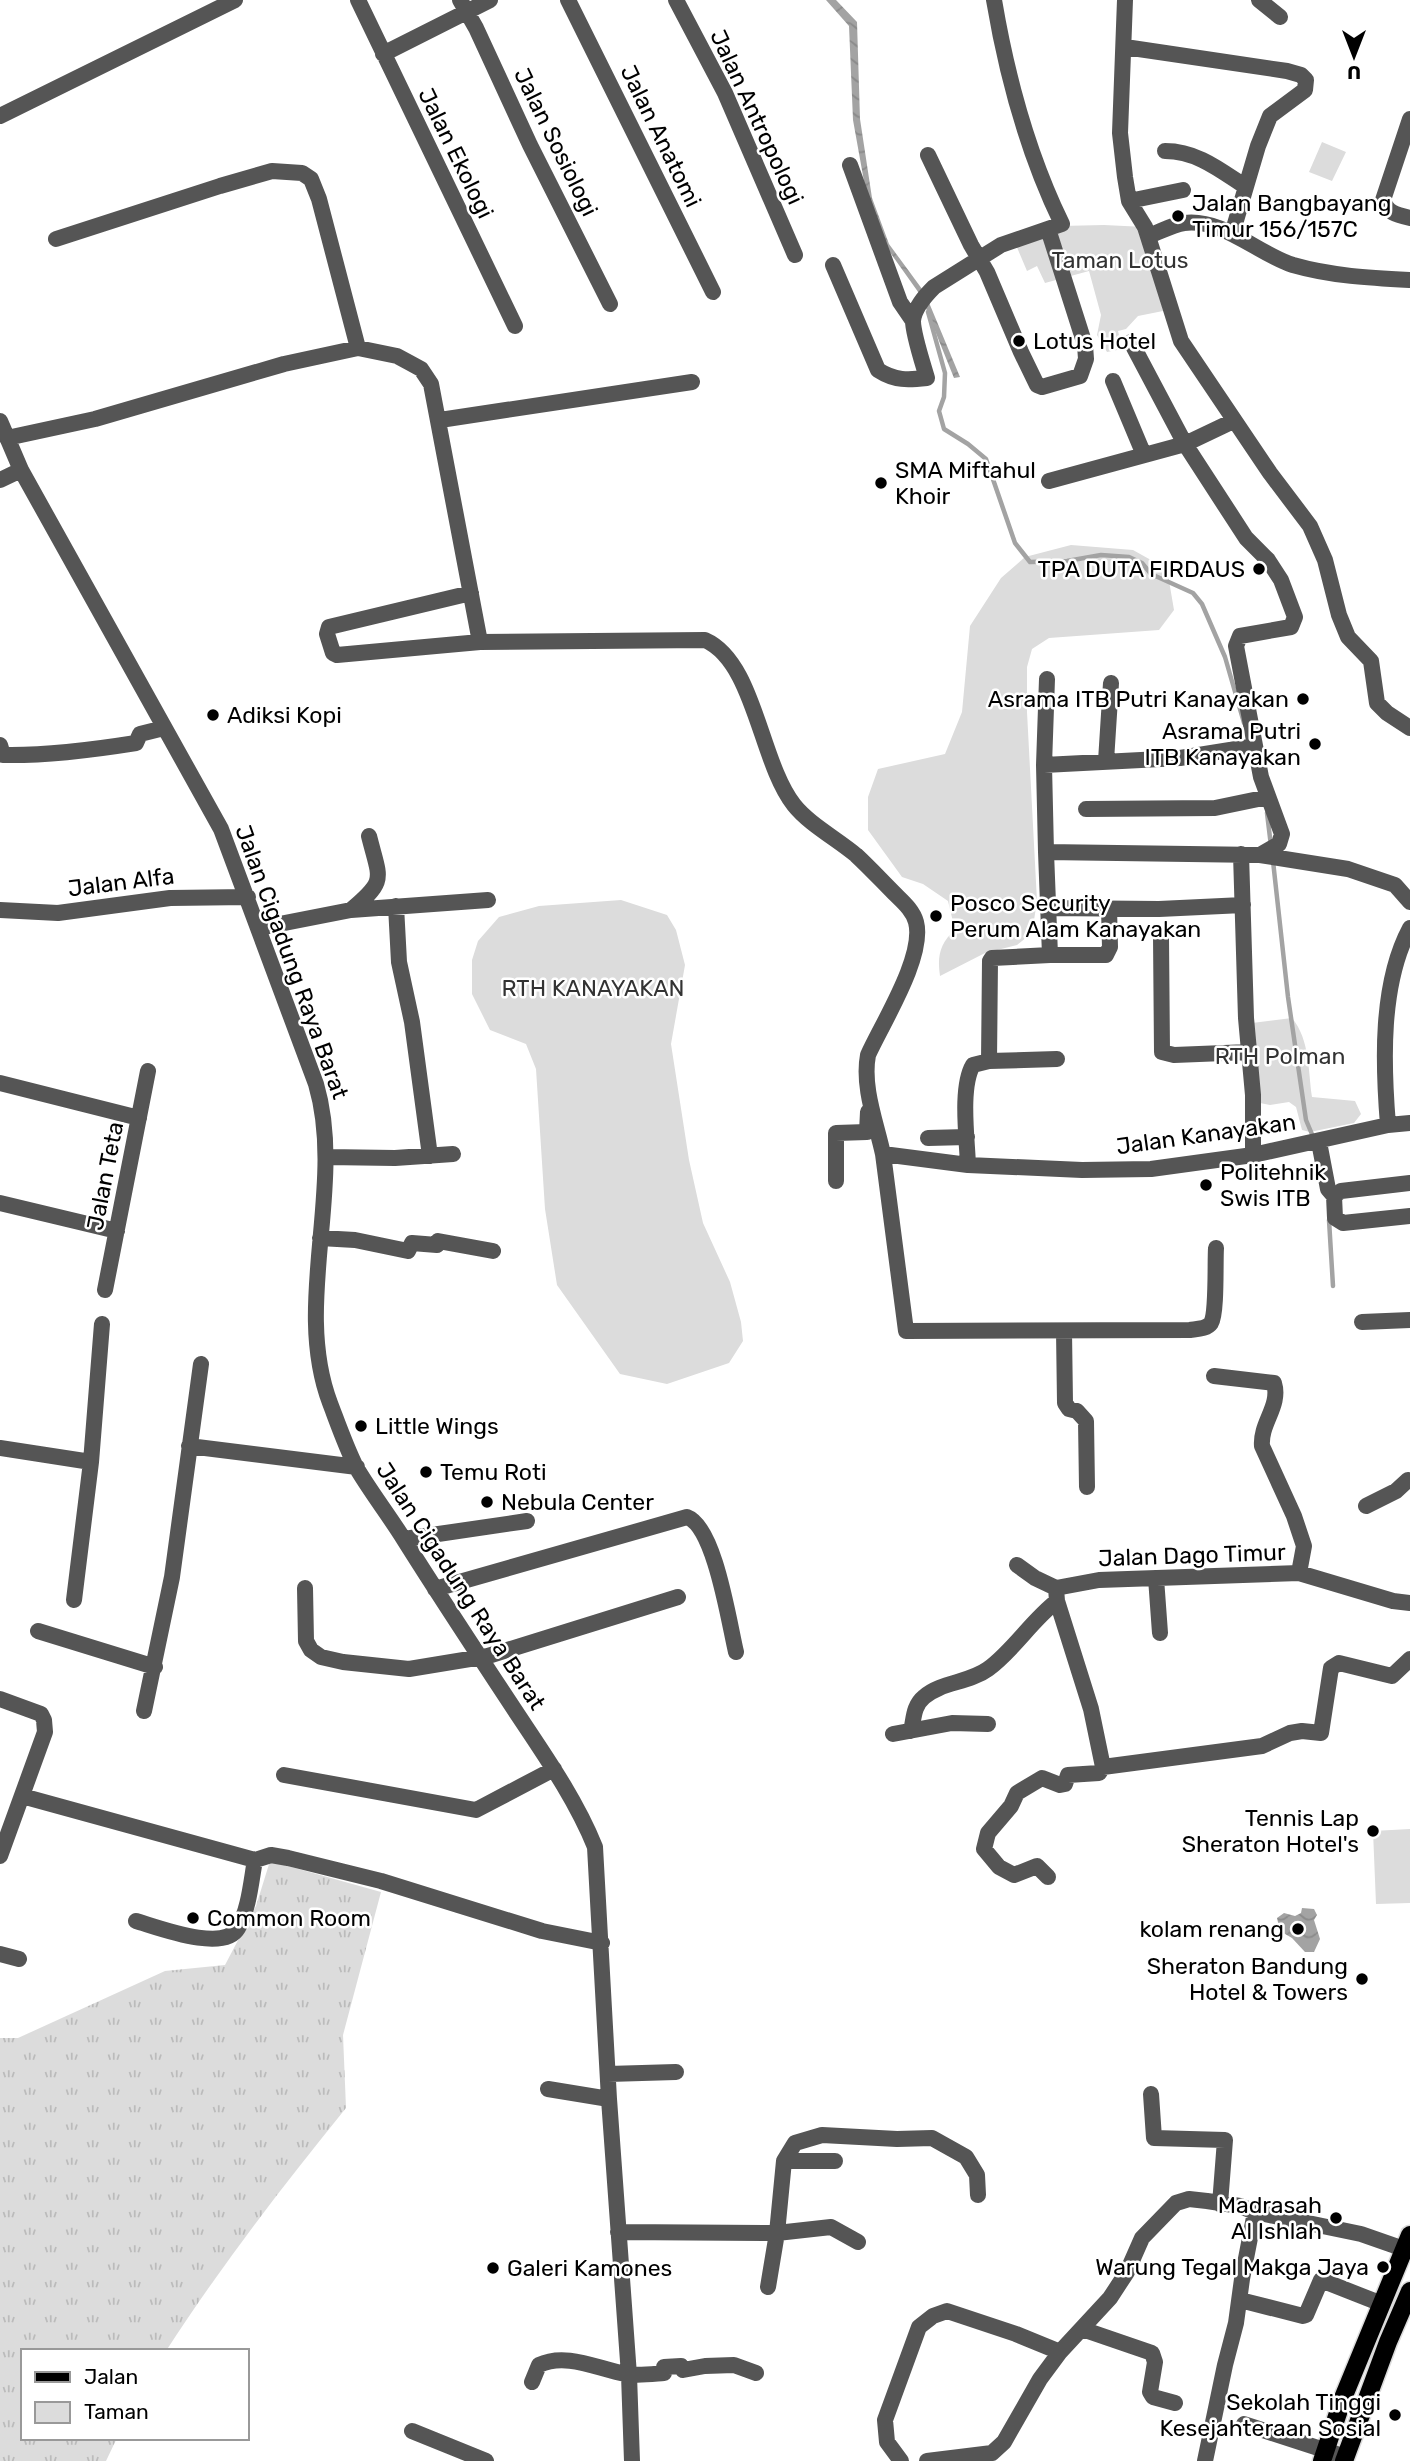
<svg xmlns="http://www.w3.org/2000/svg" width="1410" height="2461" font-family="Rubik,sans-serif">
	<style>
		.grass { fill: url(#grass-tufts) }
		.park { fill: #dcdcdc }
		.water { fill: url(#water-waves) }
		.lines { fill: none; stroke-linecap: round; stroke-linejoin: round }
		.stream { stroke: #a3a3a3; stroke-width: 4.5 }
		.major-casing { stroke: #dbdbdb; stroke-width: 21 }
		.minor { stroke: #555; stroke-width: 16 }
		.major { stroke: #000; stroke-width: 18 }
		.poi-dot { fill: #000; stroke: #fff; stroke-width: 2.5 }
		.labels { text-anchor: middle; stroke-width: 5; stroke-linejoin: round; paint-order: stroke }
		.street-label { font-size: 23px; fill: #000; stroke: #fff }
		.poi-label { font-size: 23px; fill: #000; stroke: #fff; text-anchor: start }
		.park-label { font-size: 23px; fill: #333; stroke: #fff }
	</style>
	<defs>
		<pattern id="grass-tufts" width="24" height="20" patternUnits="userSpaceOnUse" patternTransform="scale(1.75)"><rect width="24" height="20" fill="#dcdcdc"/><path d="M3 7l-1-3M5 7V3M7 7l1-3M15 17l-1-3M17 17v-4M19 17l1-3" fill="none" stroke="#bbb"/></pattern>
		<pattern id="water-waves" width="16" height="10" patternUnits="userSpaceOnUse" patternTransform="scale(1.75)"><rect width="16" height="10" fill="#a3a3a3"/><path d="M0 5q4-4 8 0t8 0" fill="none" stroke="#8b8b8b"/></pattern>
	</defs>
	<rect width="100%" height="100%" fill="#fff"/>
	<path class="grass" d="M270,1861l111,31 -38,143 3,73c-64,79 -125,158 -180,243h-143v87h94l-11,23h-106v-423h18l147,-67 60,-6 31,-59z"/>
	<path class="park" d="M1322,142l24,10 -14,29 -23,-9z
		M1104,225l41,2 9,28 9,56 -25,5 -12,13 -8,2 4,18 -15,3 -10,-17 4,-20 -12,-44 -44,12 -8,-17 -10,5 -11,-26 45,-19z
		M1071,545l62,5 34,19 7,41 -15,20 -110,8 -17,11 -5,18v45l10,189 -5,32 -15,12 -32,8 -45,23c-3,-20 0,-33 15,-46l-7,-29 -25,-17 -21,-7 -34,-47v-33l10,-28 67,-15 17,-42 8,-86 31,-48 24,-21z
		M621,900l46,15 9,15 9,35 -14,79 18,116 14,63 27,59 11,40 2,19 -14,22 -62,21 -47,-10 -63,-89 -12,-76 -9,-140 -10,-25 -36,-14 -18,-36v-34l6,-19 21,-24 40,-11z
		M1292,1018c18,22 16,52 20,79l43,4 6,13 -7,9 -44,9 -8,-2 -6,-23 -7,-5 -19,3 -10,-2 -8,-80z
		M1410,1829v74l-34,1 -3,-73z"/>
	<path class="water" d="M826,0h10l21,22 3,97 12,79 17,46 36,49 35,84 -6,1 -33,-82 -37,-52 -17,-46 -14,-78 -4,-94z
		M1302,1908l12,1 3,6 -3,5 6,19 -6,13h-9l-13,-14 -12,-7 -3,-13 7,-5 11,3 6,-3z"/>
	<g class="lines">
		<path class="stream" d="M928,312l17,61 -1,24 -5,14 5,18 24,15 18,15 29,84 15,19 37,-1 34,-6 28,2 13,6 9,11 42,19 9,11 23,53 19,66
			M1267,813l4,33
			M1273,861l15,136 18,123 8,19
			M1329,1220l4,66"/>
		<g class="major-casing">
			<path id="major" d="M1322,2461l21,-63 67,-163
				M1344,2461l44,-119 22,-51"/>
		</g>
		<path class="minor" d="M358,0l157,326
			M460,0l16,28 54,117 80,159
			M568,0l145,292
			M676,0l49,93 70,162
			M1125,0l-5,133 5,44 4,24 16,26 36,114 89,132 40,53 15,34 14,55 9,22 23,24 6,42 10,10 23,15
			M1259,0l21,17
			M1125,47l162,24 14,4 5,5 -1,10 -35,26 -12,30 -26,88
			M383,54l107,-54
			M0,116l235,-116
			M1410,119l-27,81c4,13 14,15 27,18
			M1165,151c32,0 55,19 81,36
			M928,155l43,90 16,27 34,80 16,33 5,2 38,-11 6,-17 -1,-14 -37,-116
			M850,165l50,137 13,19
			M1129,201l54,-11
			M1148,236c12,-4 24,-11 36,-13 39,-5 74,31 109,42 38,11 78,13 117,15
			M56,239l164,-53 52,-15 30,2 9,6 8,20 39,149
			M833,265l45,105c17,11 30,10 49,8 -4,-14 -14,-44 -14,-57 1,-13 12,-25 21,-34l67,-42 61,-21c-34,-70 -55,-147 -68,-224
			M1113,381l31,74
			M440,420l252,-38
			M0,421l21,49 200,359 95,255c30,102 -24,219 14,319 8,21 16,44 26,64 14,24 32,47 47,71 37,59 76,118 115,177 28,42 58,85 77,132l14,252 20,276 3,86
			M7,438l88,-19 189,-55 74,-16 39,8 13,7 11,6 10,15 49,258
			M0,480l21,-10
			M1049,481l136,-37 42,-20
			M471,593l-142,34 -2,7 6,19 4,2 143,-13 225,-2c50,22 55,122 89,165 15,19 43,34 62,50 13,12 25,25 38,38 8,8 19,17 22,29 9,34 -33,100 -48,133 -6,32 8,67 15,99l85,11 114,5 69,-1 102,-14 135,-30 22,-2
			M1047,679l-3,86 2,87 214,3 19,-11 3,-10 -21,-57 -25,-131 4,-10 51,-9 4,-10 -14,-37 -13,-20 -22,-22 -61,-94 -54,-102
			M0,745l3,10c44,1 89,-5 133,-12l4,-9 24,-6
			M1106,761l5,-78
			M1044,765l136,-7 75,-12
			M1086,809l129,-1 53,-11
			M1241,854l5,164 7,77v60
			M1260,855l88,14 47,16 15,17
			M396,906l3,56 13,60 18,134
			M1048,908l111,1 84,-4
			M0,910l58,3 112,-15 78,-1
			M351,910c36,-30 29,-30 18,-74
			M259,928l92,-18 137,-10
			M1161,937l1,115 12,3 75,-3
			M1050,955h56l4,-8 -1,-39
			M989,1061l68,-2
			M0,1083l139,35
			M1388,1125c-5,-61 -8,-141 22,-197
			M928,1138l39,-1
			M1319,1142l9,47 6,7 1,22 8,5 67,-7
			M883,1154l23,177 284,-1c6,-1 17,-1 21,-7 6,-10 4,-61 5,-75
			M327,1157l68,1 58,-4
			M968,1165c-1,-27 -8,-78 5,-100l16,-4 1,-100 2,-3 58,-3 -4,-103
			M836,1181v-48l31,-1 1,-20
			M1334,1196l7,-5 69,-8
			M0,1203l117,28
			M320,1238l35,2 53,11 4,-8 25,2 1,-4 55,10
			M105,1290l43,-219
			M1362,1322l48,-2
			M1064,1331l1,72 4,6 8,2 9,10 1,66
			M1214,1376l60,7c7,23 -14,40 -12,63l32,70 10,30 -5,27
			M189,1446l168,21
			M0,1448l91,14
			M1366,1506l30,-15 12,-11
			M404,1539l123,-18
			M1017,1565l18,13 21,10
			M1156,1578l4,55
			M305,1588l1,53 5,9 10,7 22,5 66,7 79,-13 190,-59
			M1056,1588l43,-8 200,-7 94,28 17,2
			M435,1589l252,-72c28,10 42,106 49,135
			M74,1600l17,-138 11,-138
			M38,1631l117,36
			M0,1699l41,15 3,6 1,12 -45,124
			M144,1711l28,-134 29,-213
			M911,1731c3,-12 2,-25 13,-34 17,-15 45,-14 64,-28 26,-19 43,-48 69,-68
			M893,1734l59,-11 36,1
			M1103,1767l159,-21 28,-13 12,-2 19,2 10,-65 8,-5 53,13 18,-17
			M284,1775l192,35 78,-41
			M22,1796l233,64
			M255,1860l16,-5 17,3 93,23 161,50 60,12
			M1048,1877l-11,-11 -23,9 -15,-8 -15,-18 4,-16 23,-27 6,-13 25,-15 18,7 5,-1 3,-9 31,-2 4,-6 -12,-58 -34,-108 -1,-13
			M136,1921c21,6 88,32 102,7 11,-19 13,-46 17,-68
			M0,1954l19,5
			M608,2074l68,-2
			M548,2089l61,10
			M1151,2094l3,44 71,2 -5,64
			M784,2161h51
			M1255,2212l106,22 43,15
			M618,2232l159,1 -9,54
			M858,2242l-27,-15 -54,6 7,-72 11,-18 27,-8 75,4 35,-1 34,19 11,18 1,20
			M1240,2300l63,16 3,-1 15,-35 61,24
			M1082,2329l70,24 3,9 -5,30 3,5 22,6
			M532,2382l7,-17c27,-13 59,4 87,9 12,2 26,0 38,-1v-6l17,-1 2,4 22,-4 29,-1 22,8
			M1244,2424l102,33
			M412,2431l74,30
			M901,2461l-14,-19 -2,-22 34,-93 14,-11 14,-5 69,23 44,18
			M927,2461l65,-8 12,-11 36,-63 20,-27 50,-54 17,-26 15,-34 34,-35 13,-4 18,2 33,5 15,6 -13,67 -6,44 -11,42 -20,96"/>
		<use href="#major" class="major"/>
	</g>
	<g class="poi-dot">
		<circle cx="1178" cy="216" r="7"/>
		<circle cx="1019" cy="341" r="7"/>
		<circle cx="881" cy="483" r="7"/>
		<circle cx="1259" cy="569" r="7"/>
		<circle cx="1303" cy="699" r="7"/>
		<circle cx="213" cy="715" r="7"/>
		<circle cx="1315" cy="744" r="7"/>
		<circle cx="936" cy="916" r="7"/>
		<circle cx="1206" cy="1185" r="7"/>
		<circle cx="361" cy="1426" r="7"/>
		<circle cx="426" cy="1472" r="7"/>
		<circle cx="487" cy="1502" r="7"/>
		<circle cx="1373" cy="1831" r="7"/>
		<circle cx="193" cy="1918" r="7"/>
		<circle cx="1298" cy="1929" r="7"/>
		<circle cx="1362" cy="1979" r="7"/>
		<circle cx="1336" cy="2218" r="7"/>
		<circle cx="1383" cy="2267" r="7"/>
		<circle cx="493" cy="2268" r="7"/>
		<circle cx="1395" cy="2415" r="7"/>
	</g>
	<g class="labels">
		<g class="street-label">
			<text transform="translate(757 117) rotate(65)" y="8">Jalan Antropologi</text>
			<text transform="translate(661 136) rotate(64)" y="8">Jalan Anatomi</text>
			<text transform="translate(556 142) rotate(64)" y="8">Jalan Sosiologi</text>
			<text transform="translate(456 153) rotate(64)" y="8">Jalan Ekologi</text>
			<text transform="translate(121 882) rotate(-7)" y="8">Jalan Alfa</text>
			<text transform="translate(292 962) rotate(70)" y="8">Jalan Cigadung Raya Barat</text>
			<text transform="translate(1206 1134) rotate(-8)" y="8">Jalan Kanayakan</text>
			<text transform="translate(105 1176) rotate(-79)" y="8">Jalan Teta</text>
			<text transform="translate(1192 1555) rotate(-2)" y="8">Jalan Dago Timur</text>
			<text transform="translate(461 1586) rotate(57)" y="8">Jalan Cigadung Raya Barat</text>
		</g>
		<g class="poi-label">
			<text x="1192" y="211">Jalan Bangbayang<tspan x="1192" dy="26">Timur 156/157C</tspan></text>
			<text x="1033" y="349">Lotus Hotel</text>
			<text x="895" y="478">SMA Miftahul<tspan x="895" dy="26">Khoir</tspan></text>
			<text x="1245" y="577" text-anchor="end">TPA DUTA FIRDAUS</text>
			<text x="1289" y="707" text-anchor="end">Asrama ITB Putri Kanayakan</text>
			<text x="227" y="723">Adiksi Kopi</text>
			<text x="1301" y="739" text-anchor="end">Asrama Putri<tspan x="1301" dy="26">ITB Kanayakan</tspan></text>
			<text x="950" y="911">Posco Security<tspan x="950" dy="26">Perum Alam Kanayakan</tspan></text>
			<text x="1220" y="1180">Politehnik<tspan x="1220" dy="26">Swis ITB</tspan></text>
			<text x="375" y="1434">Little Wings</text>
			<text x="440" y="1480">Temu Roti</text>
			<text x="501" y="1510">Nebula Center</text>
			<text x="1359" y="1826" text-anchor="end">Tennis Lap<tspan x="1359" dy="26">Sheraton Hotel's</tspan></text>
			<text x="207" y="1926">Common Room</text>
			<text x="1284" y="1937" text-anchor="end">kolam renang</text>
			<text x="1348" y="1974" text-anchor="end">Sheraton Bandung<tspan x="1348" dy="26">Hotel &amp; Towers</tspan></text>
			<text x="1322" y="2213" text-anchor="end">Madrasah<tspan x="1322" dy="26">Al Ishlah</tspan></text>
			<text x="1369" y="2275" text-anchor="end">Warung Tegal Makga Jaya</text>
			<text x="507" y="2276">Galeri Kamones</text>
			<text x="1381" y="2410" text-anchor="end">Sekolah Tinggi<tspan x="1381" dy="26">Kesejahteraan Sosial</tspan></text>
		</g>
		<g class="park-label">
			<text x="1120" y="268">Taman Lotus</text>
			<text x="593" y="996">RTH KANAYAKAN</text>
			<text x="1280" y="1064">RTH Polman</text>
		</g>
	</g>
	<rect x="21" y="2349" width="228" height="91" fill="#ffffff" stroke="#999999" stroke-width="2"/>
	<rect x="35" y="2372" width="35" height="10" fill="#000000" stroke="#999999" stroke-width="2"/>
	<text x="84" y="2384" font-size="21" fill="#000000">Jalan</text>
	<rect x="35" y="2402" width="35" height="21" fill="#dcdcdc" stroke="#999999" stroke-width="2"/>
	<text x="84" y="2419" font-size="21" fill="#000000">Taman</text>
	<g transform="translate(1354 56) rotate(180)" stroke="#ffffff" stroke-width="5" paint-order="stroke">
	<path d="M0-5L12 26L0 18L-12 26Z" fill="#000000"/>
	<text y="-10" font-size="19" font-weight="bold" text-anchor="middle" fill="#000000">U</text>
	</g>
</svg>
